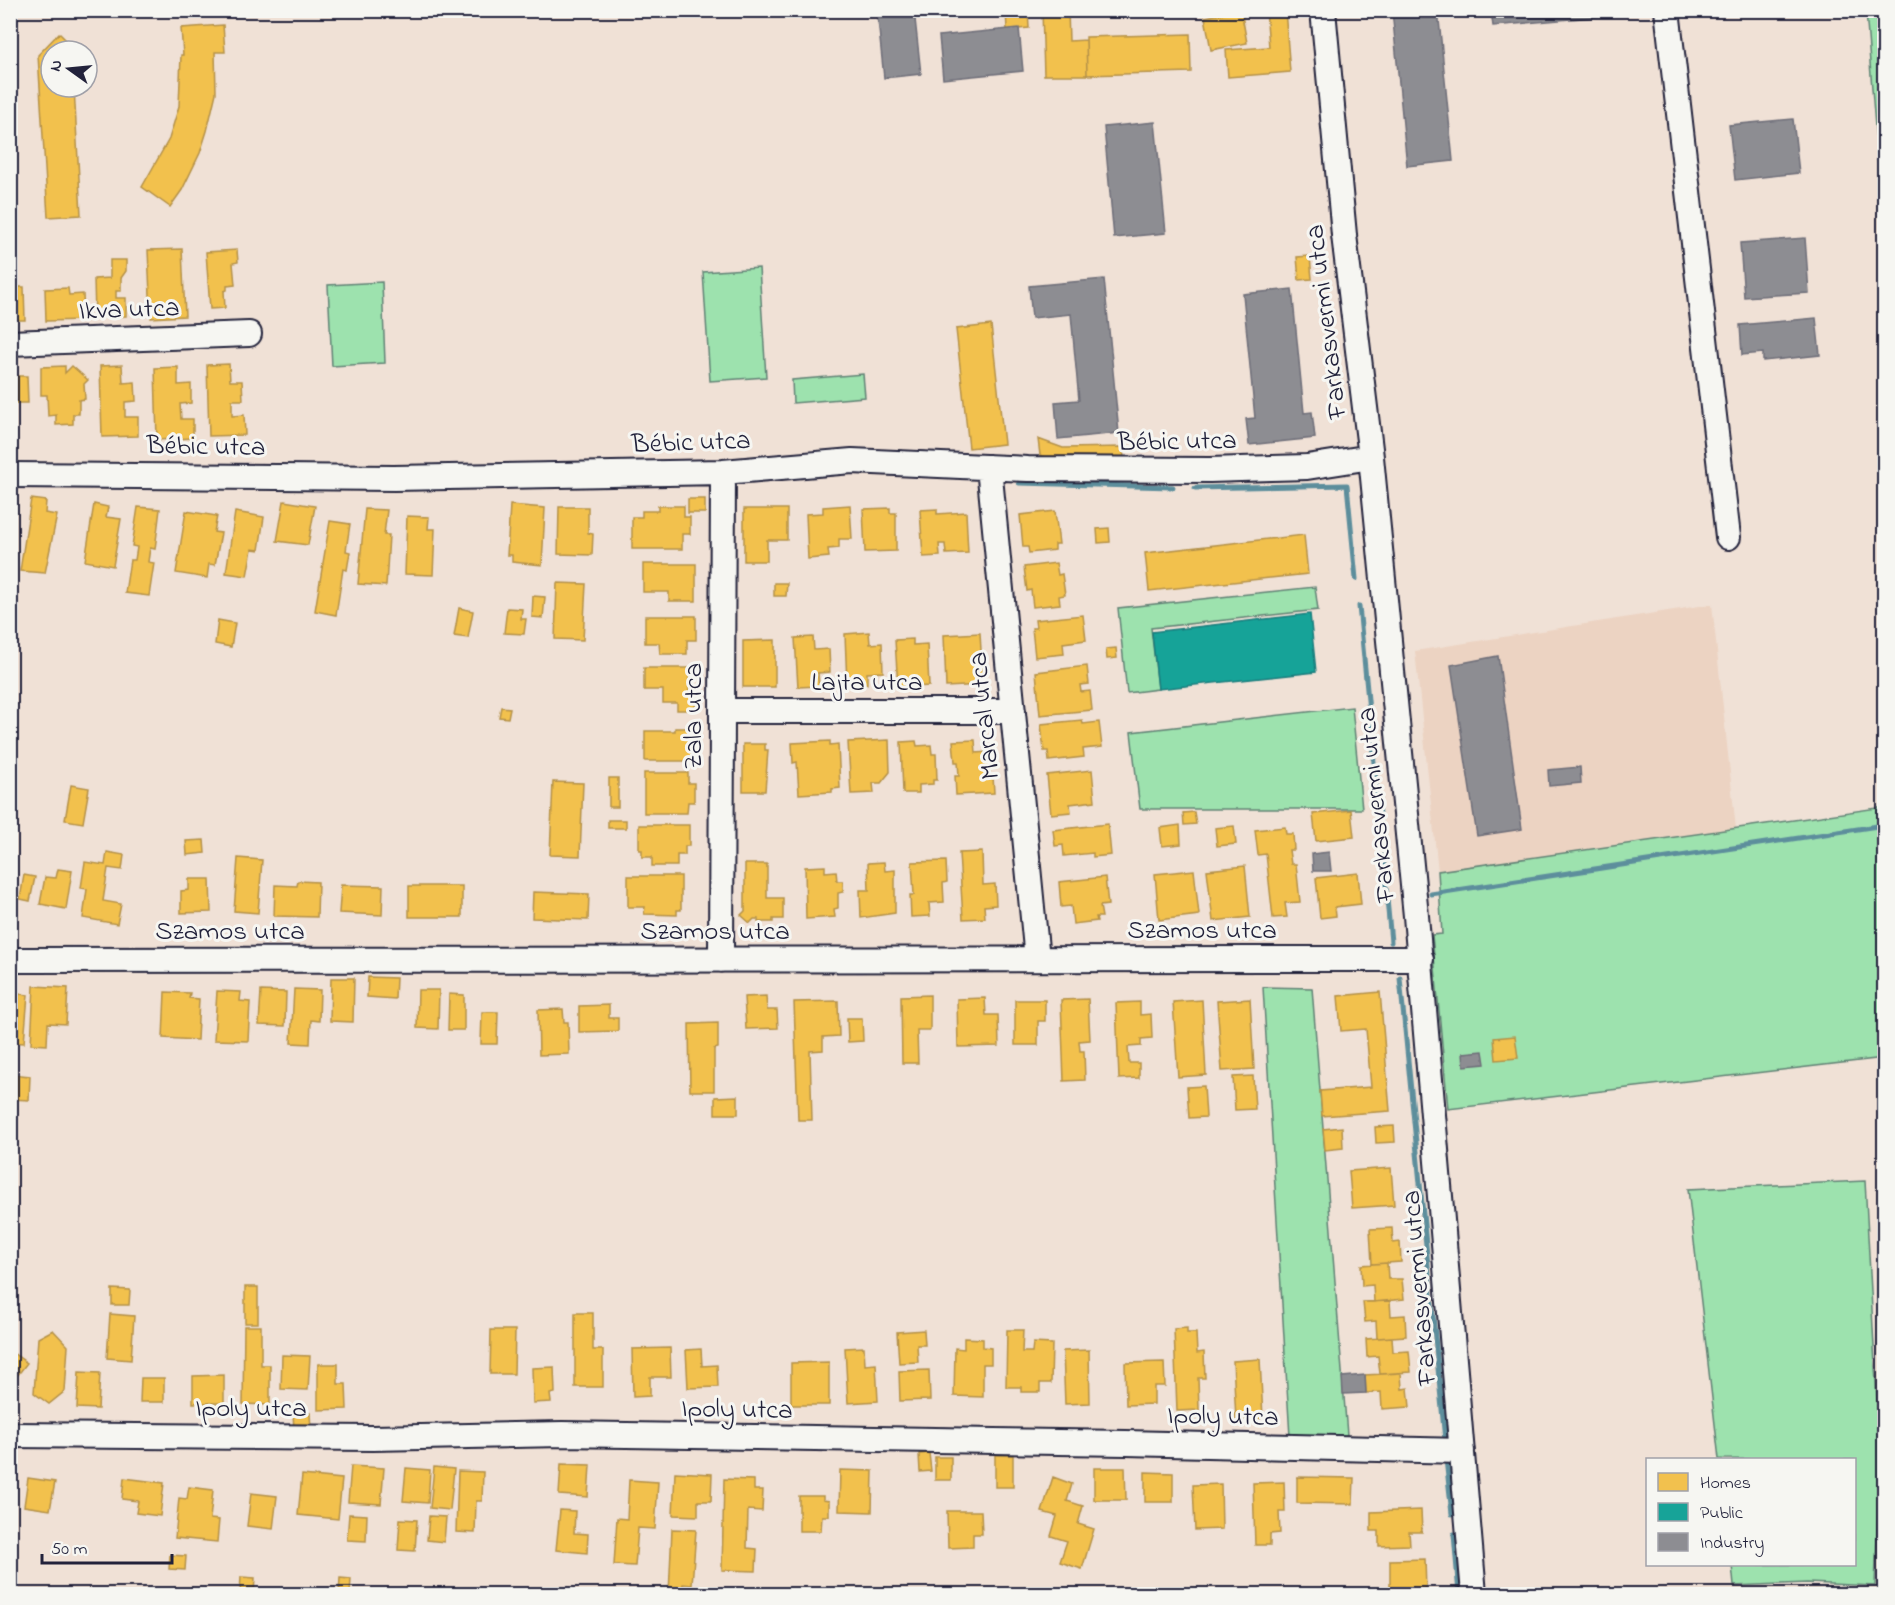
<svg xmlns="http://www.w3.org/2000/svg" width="1895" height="1605" font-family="'Indie Flower',sans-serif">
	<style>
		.built { fill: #ecd3c2 }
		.green { fill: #9de2ae; stroke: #608274; stroke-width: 1.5 }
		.homes { fill: #f2c14e; stroke: #b49148; stroke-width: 1.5 }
		.public { fill: #17a398; stroke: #1a7c7c; stroke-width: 1.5 }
		.industry { fill: #8d8d92; stroke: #6d6d78; stroke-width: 1.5 }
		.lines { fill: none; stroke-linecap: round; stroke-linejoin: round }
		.stream { stroke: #5d8e9c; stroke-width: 5 }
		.minor-casing { stroke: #22223b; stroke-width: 28 }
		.minor { stroke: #f6f6f2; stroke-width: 24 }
		.labels { text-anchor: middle; stroke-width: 6; stroke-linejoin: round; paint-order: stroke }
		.street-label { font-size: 27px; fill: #22223b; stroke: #f6f6f2 }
	</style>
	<rect width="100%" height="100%" fill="#f0e1d6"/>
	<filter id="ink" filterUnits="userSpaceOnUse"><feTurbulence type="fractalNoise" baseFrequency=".0167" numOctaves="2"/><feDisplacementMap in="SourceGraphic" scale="12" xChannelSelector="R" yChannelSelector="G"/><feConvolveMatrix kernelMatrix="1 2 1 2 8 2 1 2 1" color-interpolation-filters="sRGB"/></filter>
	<g filter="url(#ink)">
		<path class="built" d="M1712,604l24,225 -298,42 -23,-220z"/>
		<path class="green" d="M1866,11h18v232z
			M759,268l7,109 -56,4 -7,-109z
			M382,282l3,81 -53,3 -4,-81z
			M863,374l2,23 -72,6 -1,-23z
			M1315,587l3,23 -167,18 7,61 -31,4 -9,-85z
			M1352,707l10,102h-222l-9,-77z
			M1884,807v251l-436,51 -16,-174 10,-1 -4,-63z
			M1263,987l49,1 35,447 -57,2z
			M1865,1181l15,276 -5,129 -68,-3 -73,3 -2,-21 122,-1v-104l-135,-1 -31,-270z"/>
		<path class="homes" d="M1006,10h22l1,18 -22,2z
			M1042,10h26l1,31 17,-1 1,35h-43z
			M1241,10l6,33 -36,7 -6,-33z
			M1266,10h19l5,62 -62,5 -2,-27 43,-3z
			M223,25l2,27h-10l1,41 -9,38 -7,22 -18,37 -12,17 -28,-20 27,-48 10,-33 2,-51h2l-2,-27z
			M59,33l18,18h-26v36h23l7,128 -33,2 -10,-162z
			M1190,34l1,38 -104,3 -1,-38z
			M182,249l3,67 -34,2 -3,-68z
			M237,250l1,12 -5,1 2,22 -8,1v4l-3,1 1,17 -15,1 -4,-57z
			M1310,256l2,23 -13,1 -2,-23z
			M110,260h16v11l-5,7v13h-5v7h10v18l-31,1 -1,-38 16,-1z
			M10,287h14l1,33h-15z
			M68,288l1,7 14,-1 1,26 -38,1 -1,-32z
			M991,325l13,119 -35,4 -13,-119z
			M229,364l1,17h12l1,19h-11v16l12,-1 1,20 -36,1 -2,-71z
			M122,365l1,18 12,-1 1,19 -11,1v15h13v19l-36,1 -2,-71z
			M65,366v7l7,-7 16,14 -4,4 1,15 -6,1v14h-6v10l-17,1v-10l-8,1 -1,-21h-6v-28z
			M178,367v18l13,-1v19l-11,1 1,15h12v19l-36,2 -2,-72z
			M10,368h3l1,8h13l1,27h-15l1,9h-4z
			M1038,439l25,9 60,-1 1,13 -69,1 -15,-6z
			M31,499l15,2 -1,12 12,2 -12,58 -25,-2z
			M688,499h17v14h-17z
			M284,501l31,5 -7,39 -31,-4z
			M94,504l14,3 -2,10 15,2 -8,47 -28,-5z
			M510,505l35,3 -3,57 -30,-3v-7h-5z
			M850,505l2,34h-13v9l-11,1 1,8 -21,2 -2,-45 17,-1v-6z
			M658,506h26v11h6v17h-8v15h-50v-32h10v-6h16z
			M138,507l22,2 -5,40 -5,-1 -2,14 6,1 -5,33 -24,-3 5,-33h5l2,-13 -5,-1z
			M559,507h29v26l5,1 -1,21 -34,-1z
			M890,508v5h6v38l-31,1 -2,-43z
			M365,509l22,1 -3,25h5l-3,51 -28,-2z
			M744,509h43v31h-20v21h-23z
			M937,509v5l29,-2 2,41 -22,1 -1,-10h-6l1,12 -17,1 -3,-47z
			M186,511l31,5 -3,16 7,1 -6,32 -6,-1 -2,14 -31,-5z
			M1055,511l4,33h-4v6l-26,3 -1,-6h-5l-3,-32z
			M235,512l29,5 -5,33 -7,-1 -5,27 -21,-3z
			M407,516l22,1 -1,12h7l-2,46 -28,-1z
			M330,521l20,3 -4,27 4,1 -3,18 -4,-1 -7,46 -21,-4z
			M1109,528l1,14 -12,1 -1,-14z
			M1304,535l4,39 -159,17 -4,-38z
			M1056,563l2,12 4,-1 3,21 -6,1 1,8 -27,3 -2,-17 -4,1 -3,-24z
			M643,564h53v37h-27v-9h-26z
			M557,583l29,1 -3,56 -28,-1z
			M774,583h13l-1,13h-12z
			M533,596l12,1 -2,21 -11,-1z
			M459,608l14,3 -5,27 -14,-2z
			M507,608l15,1 -1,10h5l-2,15 -20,-1z
			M1083,615l3,25 -23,3 1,11 -29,3 -3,-29h4l-1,-8z
			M645,616h51v24h-9v14h-27l-1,-11h-14z
			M218,620l17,3 -4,24 -16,-3z
			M869,632l1,12 12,-1 1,29 -16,1v11l-20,1 -2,-51z
			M980,633l3,52 -37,2 -2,-52z
			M813,637l1,13 15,-1 1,23 -12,1 1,13 -21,1 -3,-49z
			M913,639v6l14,-1 2,42 -31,2 -3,-48z
			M775,640v47h-32v-46z
			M1116,648l1,10 -10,1 -1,-10z
			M1087,666l2,18 -9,1 1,7 9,-1 2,19 -52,5 -4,-43z
			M644,668h45v22h6v20h-18v-7h-14v-13h-19z
			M501,707l9,1 -2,10 -9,-1z
			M1082,720l1,4 16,-2 3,25 -19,2 1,8 -35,4 -1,-10h-4l-3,-27z
			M675,728h17v33h-47v-30h30z
			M889,740l1,32 -9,11h-8l1,10 -23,1 -3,-52z
			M975,740l1,13 12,-1 2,24h3l1,17 -38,2 -1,-19h4l-1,-14h-3l-2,-21z
			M830,741v4l8,-1 2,44 -8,1v3l-33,2 -2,-32 -4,1 -1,-20z
			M916,741l1,5 14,-1 1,9h4l1,26h-4v4l-14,1v8h-16l-2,-51z
			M743,744h22v6h3l-3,41h-22z
			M1092,770l3,31 -25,3 1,8 -20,2 -4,-39z
			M644,773h44v10h6v19h-6l-1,11h-43z
			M609,778h9v29h-9z
			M553,782l30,1 -3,73 -30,-1z
			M71,785l18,3 -6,35 -18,-3z
			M1351,810l3,27 -38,4 -3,-27z
			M1194,812l2,12 -12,1 -1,-12z
			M608,820h18v8h-18z
			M1108,824l3,31 -18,2v-4l-29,3 -1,-11 -8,1 -2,-16z
			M639,825h50v21h-4v9h-8v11h-25v-9h-10v-7h-3z
			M1180,825l1,19 -19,2 -2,-18z
			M1234,826l2,18 -19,2 -2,-18z
			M1285,827l1,7h7l1,16h-5l2,14h5l4,38 -15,1 2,14 -14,1 -7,-64 -8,1 -3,-25z
			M204,840l1,13 -18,2 -1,-14z
			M107,852l17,3 -2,15 -14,-2 -5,33 18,3 -4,20 -34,-6 4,-29 -6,-1 4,-26 20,3z
			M982,852l1,33 12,-1 1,21 -12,1 1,12 -22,1 -4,-66z
			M238,858l24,2 -4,53 -24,-2z
			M946,861l1,21 -4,1 1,19 -15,1 1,13 -19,1 -1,-22h4l-2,-33z
			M884,862l1,9 10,-1v43l-34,5 -1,-28h9l-1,-27z
			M745,864h22v34h16v21h-10v3h-15v-3h-4l-4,4 -9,-8 4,-4z
			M825,866v6l11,-1 1,10h6v11l-5,1v15l-4,1 1,8 -29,2 -1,-52z
			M1245,866l5,51 -37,4 -6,-51z
			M58,869l14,2 -6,38 -26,-5 5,-27 11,1z
			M1194,870l5,45 -40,5 -4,-46z
			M1358,873l3,31 -26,3 1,9 -16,2 -4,-40z
			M24,875l11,2 -5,24 -10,-2z
			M628,876h53v34h-4v5l-33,-1 1,-7h-17z
			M1105,877l3,28 -8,1 2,11h-6l1,4 -24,3 -2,-18 -10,1 -2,-25z
			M189,879h21l1,33 -30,1v-22l8,-1z
			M298,881l20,1 -1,35 -43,-1 1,-31 22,1z
			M341,885l42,1 -1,29 -43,-2z
			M409,886h53v31h-53z
			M533,892l56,2 -1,26 -56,-2z
			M368,977l28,1 -1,21 -28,-2z
			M331,978h23l-1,44 -23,-1z
			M34,986l34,2 -2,36 -18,-1 -1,22 -16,-1z
			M294,989l26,1 -1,31 -8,-1 -1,24 -19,-1z
			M418,990h21l-1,39 -21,-1z
			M217,991l24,1 -1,9 10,1 -2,39 -34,-1z
			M261,991l25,1 -1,34 -26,-1z
			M165,992l25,1 -1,5 10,1 -2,41 -34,-2z
			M1380,992l10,119 -68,5 -2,-25 51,-4 -5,-58 -25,2 -3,-35z
			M10,993l18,2 -4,48 -14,-1z
			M449,994l15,1v35h-16z
			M930,995v35h-13l1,33h-16l-1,-67z
			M766,996l1,14h10l1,18 -32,1 -2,-32z
			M985,998l1,17h12l1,31 -41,1 -1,-48z
			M1088,999l2,41 -11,1 1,10h4l1,29 -21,1 -3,-81z
			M1250,999l4,70 -32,2 -5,-70z
			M1015,1000h30v21h-7v24h-23z
			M1202,1000l4,75 -28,2 -5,-75z
			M838,1001l1,35 -16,1v13l-13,1 2,69h-14l-4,-118z
			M1140,1002v13l11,-1 1,24 -11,1v7l-13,1 1,16h10v15l-20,1 -3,-76z
			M609,1005v13h9v13l-39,1v-26z
			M563,1009l1,13h4l1,32 -30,1 -1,-45z
			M482,1012h16l-1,32h-16z
			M847,1018h15l1,23 -15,1z
			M718,1023v25l-4,1v42h-24l-1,-67z
			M1515,1036l3,22 -22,2 -2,-22z
			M11,1074l19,2 -1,24 -19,-1z
			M1253,1076l2,33 -20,1 -2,-33z
			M1204,1086l2,31 -17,1 -2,-31z
			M738,1096v18h-23v-17z
			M1394,1126l1,16 -19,1 -1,-16z
			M1342,1127l1,21 -18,2 -2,-21z
			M1391,1168l3,37 -42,3 -3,-37z
			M1392,1228l1,15 7,-1 1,20 -29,2 -2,-35z
			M1387,1263l1,16h14l2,20 -30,3 -1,-17 -11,1 -1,-21z
			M245,1287h13v36h-13z
			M112,1289l18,1 -1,15h-17z
			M1390,1301l1,15 14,-1 1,21 -29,2 -1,-17 -11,1 -2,-20z
			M575,1313h18v37h10v37h-28z
			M110,1314l24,2 -3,44 -24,-2z
			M244,1326h17v39h9v40l-27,-1z
			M1187,1328v5h9l1,20 7,-1 1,26h-7l1,32 -22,1 -3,-82z
			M53,1330l15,16 -3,45 -16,13 -15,-11 4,-55z
			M491,1330h24l-1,44h-24z
			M924,1330l1,15h-8l1,17 -19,1 -2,-31z
			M1007,1330h16l-1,22h10l1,-9 19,1 -1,39h-11v9h-19v-5h-15z
			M1392,1337l1,15 16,-1 2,21 -31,2 -2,-18 -11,1 -1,-18z
			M964,1338l19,1v8l8,1v16h-8v33l-29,-1 1,-48 9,1z
			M864,1347l1,18 11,-1 2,37 -30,2 -3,-55z
			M670,1348l1,29h-21v19l-17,1 -1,-48z
			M701,1349l1,17 15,-1 1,22 -30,1 -2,-38z
			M1089,1350l1,53 -25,1 -2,-53z
			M10,1351l17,12 -17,22z
			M282,1355l28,1 -2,34 -27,-1z
			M1260,1359l3,59 -27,2 -3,-59z
			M829,1362v43h-38v-42z
			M1164,1362l1,24h-11v18l-28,1 -1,-42z
			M318,1364h20v20h8l1,25 -29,1z
			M554,1367l1,26 -5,1 1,8 -18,1 -1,-35z
			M929,1370l1,30 -30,1 -1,-30z
			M79,1372l21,1 -2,36 -21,-1z
			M1401,1373l1,16 6,-1 2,19 -28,2 -1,-17 -15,1 -1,-18z
			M224,1375v28h-31v-27z
			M141,1378h23v24h-24z
			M293,1413h17l1,16 -17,1z
			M929,1453l2,18 -11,1 -1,-18z
			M995,1455h18v32h-18z
			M935,1457h16v23h-16z
			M561,1464l29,1 -2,32 -29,-2z
			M351,1466l33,2 -3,36 -33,-2z
			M434,1467l20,2 -4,41 -20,-2z
			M406,1468l24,2 -2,33 -25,-2z
			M1094,1468h31l1,32h-32z
			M840,1470l33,1 -1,41 -33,-1z
			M458,1471l25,1 -1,29h-6l-1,32 -19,-1z
			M675,1472l37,2 -1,27h-13v15l-25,-1z
			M1145,1472l28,1v29h-28z
			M302,1475l40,4 -4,40 -40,-4z
			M1053,1477l19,7 -5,17 16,5 -5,18 16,5 -12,40 -22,-7 7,-21 -16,-5 6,-20 -15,-4z
			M1297,1477l57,1 -1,26 -56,-1z
			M28,1478l27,4 -5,28 -26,-4z
			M124,1478l40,5 -4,33 -24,-3 2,-12 -16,-2z
			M724,1479l30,1v10h9l-1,21 -14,-1 -1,38 10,1 -1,22 -34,-1z
			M629,1480l29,2 -3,47 -17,-1 -3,38 -21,-1 3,-47 10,1z
			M1284,1482l1,30h-6l1,21 -10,1v11h-15l-2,-62z
			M1221,1484l1,45 -27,1 -2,-45z
			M189,1487l24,3 -3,29 9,1 -2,22 -42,-4 4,-40 8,1z
			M251,1493l26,3 -4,33 -26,-3z
			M799,1496h24v4l6,1v15h-7l-1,15h-22z
			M560,1510l15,1 -1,22 14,1 -1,19 -31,-3z
			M1421,1510l1,22h-13l1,13 -31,1v-15h-8v-19z
			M947,1511h34l1,23h-9v13l-25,1z
			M349,1514l18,1 -1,26 -19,-1z
			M429,1516l17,1 -2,25 -17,-2z
			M400,1519l17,1 -2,31 -17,-1z
			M672,1529l24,1 -4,55 -9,-1 -1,10h-13z
			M170,1555l16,1 -1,14 -16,-1z
			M1425,1559l1,31h-36v-30z
			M241,1577l14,1 -1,16 -14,-2z
			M340,1578l11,1 -1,15h-11z"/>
		<path class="public" d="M1310,614l6,58 -158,17 -6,-57z"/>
		<path class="industry" d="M877,10h37l7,64 -37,4z
			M1392,10h46l15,151 -46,5z
			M1491,10h112l1,6 -111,10z
			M1019,28l4,43 -80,8 -4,-43z
			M1793,119l6,54 -64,7 -6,-55z
			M1155,122l11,111 -52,5 -10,-111z
			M1805,238l4,55 -65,4 -4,-54z
			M1104,279l15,154 -61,6 -3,-37 24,-2 -8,-86 -39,4 -3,-32z
			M1292,289l12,124 8,-1 3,26 -66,7 -3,-26 9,-1 -12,-124z
			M1816,318l4,37 -57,6v-8l-21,2 -2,-30z
			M1498,656l24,173 -45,7 -26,-171z
			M1580,767l1,16 -32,3 -1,-16z
			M1329,852l2,19h-18l-1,-17z
			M1483,1051l2,13 -21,2 -1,-13z
			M1365,1375l1,18 -23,1 -1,-17z"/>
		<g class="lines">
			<path class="stream" d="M1884,10v8
				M1019,483l154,4
				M1195,488l152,-3 9,94
				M1359,606l22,230
				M1383,856l8,86
				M1431,894l453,-69
				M1400,978l45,462
				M1446,1459l6,55
				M1454,1534l5,60"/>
			<g class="minor-casing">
				<path id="minor" d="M1323,10l21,225 27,222 45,459 58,678
					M1667,10l61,527
					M10,343l239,-9
					M989,467l48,492
					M10,475l384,3 329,-6 129,-11 176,8 182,1 97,-3 64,-10
					M722,711h291
					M10,960l1411,-1
					M721,960l2,-488
					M10,1435l363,3 189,-4 564,9 336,8"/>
			</g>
			<use href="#minor" class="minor"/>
		</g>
	</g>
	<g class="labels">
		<g class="street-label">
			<text transform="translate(129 308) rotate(-2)" y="9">Ikva utca</text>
			<text transform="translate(1325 322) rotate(-97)" y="9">Farkasvermi utca</text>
			<text transform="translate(1177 440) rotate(-1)" y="9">Bébic utca</text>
			<text transform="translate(691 441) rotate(-2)" y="9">Bébic utca</text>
			<text transform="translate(206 445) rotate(1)" y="9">Bébic utca</text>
			<text x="867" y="690">Lajta utca</text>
			<text transform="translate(692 716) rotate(-90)" y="9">Zala utca</text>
			<text transform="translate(983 716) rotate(-96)" y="9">Marcal utca</text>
			<text transform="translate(1375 805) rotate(-96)" y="9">Farkasvermi utca</text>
			<text x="1202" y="938">Szamos utca</text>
			<text x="230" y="939">Szamos utca</text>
			<text x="715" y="939">Szamos utca</text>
			<text transform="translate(1418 1288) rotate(-95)" y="9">Farkasvermi utca</text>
			<text x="251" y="1416">Ipoly utca</text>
			<text transform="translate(737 1408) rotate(1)" y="9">Ipoly utca</text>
			<text transform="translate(1223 1415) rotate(1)" y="9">Ipoly utca</text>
		</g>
	</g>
	<rect width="1895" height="1605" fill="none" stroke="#f6f6f2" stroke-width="36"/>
	<rect x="18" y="18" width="1859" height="1569" fill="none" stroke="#22223b" stroke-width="2" filter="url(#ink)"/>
	<rect x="1646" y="1458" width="210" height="108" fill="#f6f6f2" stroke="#a1a1a9" stroke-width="1.5"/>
	<rect x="1658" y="1473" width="30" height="18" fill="#f2c14e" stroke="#a1a1a9" stroke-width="1.5"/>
	<text x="1700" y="1488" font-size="18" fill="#22223b">Homes</text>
	<rect x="1658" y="1503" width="30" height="18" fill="#17a398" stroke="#a1a1a9" stroke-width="1.5"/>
	<text x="1700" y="1518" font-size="18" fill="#22223b">Public</text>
	<rect x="1658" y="1533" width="30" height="18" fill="#8d8d92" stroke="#a1a1a9" stroke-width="1.5"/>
	<text x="1700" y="1548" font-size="18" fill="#22223b">Industry</text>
	<g transform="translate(69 69) rotate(285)"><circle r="28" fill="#f6f6f2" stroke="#a1a1a9" stroke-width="1.5"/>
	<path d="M0-4.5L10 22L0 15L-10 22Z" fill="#22223b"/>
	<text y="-9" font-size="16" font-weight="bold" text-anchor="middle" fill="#22223b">N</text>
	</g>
	<path d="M42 1554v9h130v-9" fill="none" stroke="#22223b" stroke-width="3"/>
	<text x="51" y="1554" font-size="18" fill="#22223b" stroke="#f6f6f2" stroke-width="4.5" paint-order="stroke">50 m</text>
</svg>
